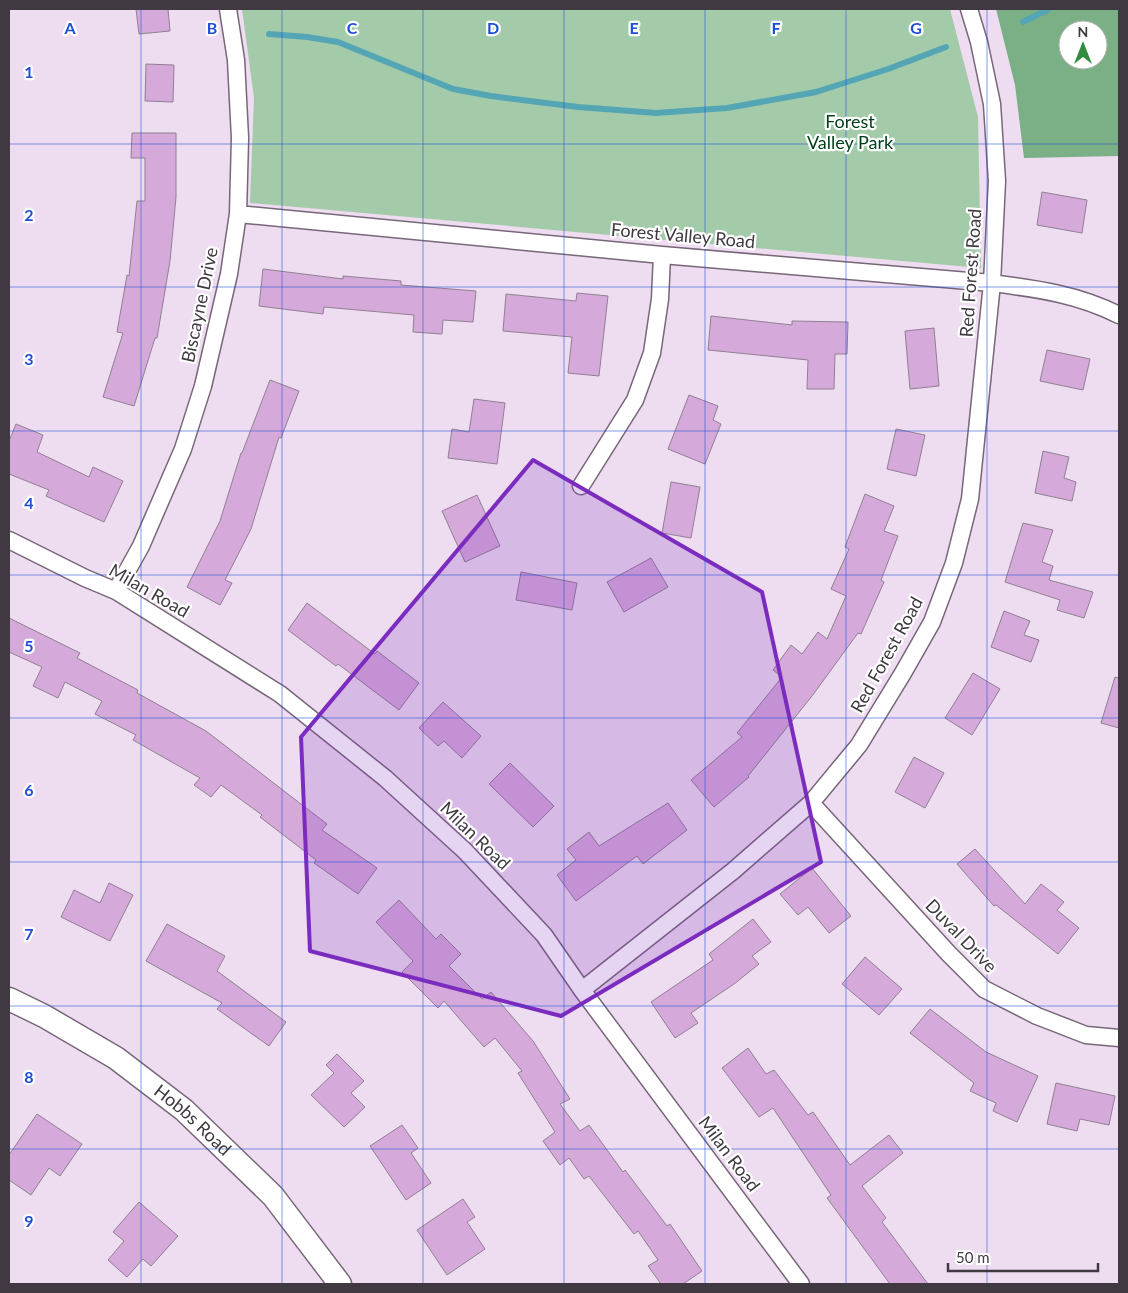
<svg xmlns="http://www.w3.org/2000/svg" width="1128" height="1293" font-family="Lato,sans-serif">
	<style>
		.green { fill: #a3cbaa }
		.forest { fill: #7baf85; fill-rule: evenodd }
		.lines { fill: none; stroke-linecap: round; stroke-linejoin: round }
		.stream { stroke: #55a6b4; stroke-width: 6 }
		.building { fill: #d5aada; stroke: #908092 }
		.street-casing { stroke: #776778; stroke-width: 19 }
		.secondary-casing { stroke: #776778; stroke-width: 25 }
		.street { stroke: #fff; stroke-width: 16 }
		.secondary { stroke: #fff; stroke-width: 22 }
		.marked { fill: #7b2cbf; fill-opacity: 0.2; stroke: #7b2cbf; stroke-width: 4; stroke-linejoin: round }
		.grid { fill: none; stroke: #1d4ed8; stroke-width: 1; stroke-opacity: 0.55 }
		.labels { text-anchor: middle; stroke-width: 4.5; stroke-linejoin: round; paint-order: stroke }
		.park-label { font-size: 18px; fill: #004019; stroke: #fff }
		.street-label { font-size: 18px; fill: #403941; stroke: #fff }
		.grid-label { font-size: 16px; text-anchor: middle; font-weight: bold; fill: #1d4ed8; stroke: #fff; stroke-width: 4.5; stroke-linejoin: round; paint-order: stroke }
	</style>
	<rect width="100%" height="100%" fill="#eedcf0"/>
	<path class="green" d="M242,9h708l28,108 3,151 -731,-65 4,-105z"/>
	<path class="forest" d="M996,9h123v147l-95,2 -9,-73zM1068,30h30v30h-30z"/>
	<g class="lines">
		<path class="stream" d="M1023,22l26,-13
			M269,34l38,3 31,5 115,47 38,7 87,11 78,6 71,-5 89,-16 72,-23 58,-22"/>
	</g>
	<path class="building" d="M136,9h32l2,22 -31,3z
		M146,64l28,1 -1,37 -28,-1z
		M132,133h44v64l-6,64 -13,77h-2l-21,68 -31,-9 20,-64 -6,-1 10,-57 2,1 8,-75h8v-43h-14z
		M1042,192l45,8 -5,33 -45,-8z
		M263,269l80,10v-3l58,5v4l75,6 -3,31 -30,-2 -1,14 -29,-2 1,-17 -90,-8 -1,7 -64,-8z
		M577,293l31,3 -9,80 -31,-3 4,-36 -69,-6 3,-37 70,7z
		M711,316l81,9v-4l56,1 -1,32h-12l-1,35h-27l1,-29 -100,-10z
		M934,328l5,58 -29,3 -5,-58z
		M1047,350l43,9 -7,31 -43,-9z
		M270,380l29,11 -18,47 -2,-1 -28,92 -26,51 7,3 -12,22 -33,-18 33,-66 21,-68h1z
		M689,395l29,11 -5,14 8,4 -16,40 -37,-15z
		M474,399l31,4 -8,61 -49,-6 4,-29 17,3z
		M16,424l27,11 -6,17 52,25 4,-10 30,14 -19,41 -58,-26 3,-6 -40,-16v-33z
		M896,429l29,6 -9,41 -29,-7z
		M1043,451l26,6 -5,21 12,4 -4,19 -37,-8z
		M671,482l29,5 -9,51 -29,-5z
		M865,494l29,12 -10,25 14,5 -17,44 3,2 -23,52 -3,-1 -46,63 -64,80 1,1 -35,30 -23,-27 51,-43 -5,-4 45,-56 -9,-7 18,-25 11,9 16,-22 9,7 19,-43 -15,-7 18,-40 -4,-2z
		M477,495l23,51 -35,16 -23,-51z
		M1023,523l30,7 -11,32 11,4 -4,14 44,12 -9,26 -27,-8 3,-10 -55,-18z
		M651,558l17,29 -44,25 -17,-30z
		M521,572l56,11 -5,27 -56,-10z
		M307,603l68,51 2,-3 42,32 -20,27 -61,-46 -2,2 -48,-36z
		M1004,611l26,10 -6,14 15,5 -8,22 -40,-15z
		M9,618l71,35 -3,5 61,32 -1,3 69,38 121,93 -5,6 55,38 -19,26 -44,-31 2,-3 -56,-43 2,-2 -41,-30 -10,12 -17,-12 6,-7 -67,-38 3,-5 -41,-21 7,-13 -37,-19 -7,16 -25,-12 9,-19 -33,-15z
		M973,673l27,16 -28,46 -27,-17z
		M1115,677l4,1v50l-18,-5z
		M443,702l38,34 -19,22 -18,-17 -6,5 -19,-18z
		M914,757l30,16 -19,35 -30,-16z
		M510,763l44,43 -21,21 -44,-43z
		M668,803l19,27 -44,34 -6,-8 -61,45 -19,-26 19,-15 -9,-11 22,-17 10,14z
		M975,849l50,55 16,-20 23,18 -7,8 22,18 -21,26 -62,-49 -2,1 -37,-42z
		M812,868l39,48 -22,17 -21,-26 -10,8 -18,-21z
		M109,883l24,12 -23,46 -49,-24 13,-27 26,13z
		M399,900l37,39 5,-5 20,20 -12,12 33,33 9,-7 42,49 37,58 -10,5 20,27 9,-6 34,47 2,-2 42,56 3,-2 32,47 -19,13h-22l-13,-18 10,-6 -20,-29 -4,3 -45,-58 -5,3 -15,-21 -9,7 -17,-24 12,-9 -37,-59 4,-2 -27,-33 -11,9 -40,-46 -6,7 -36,-36 11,-11 -37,-39z
		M753,919l18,23 -19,14 7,8 -25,20 -43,29 7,10 -23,15 -24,-36 62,-42 -4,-6z
		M167,924l58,32 -8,15 69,51 -17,24 -52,-37 5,-6 -76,-42z
		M865,957l37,32 -23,26 -37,-31z
		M930,1009l56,43 52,24 -21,46 -24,-11 3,-8 -26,-12 4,-8 -64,-50z
		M748,1048l18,26 8,-4 34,45 5,-3 37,53 39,-30 14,18 -41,33 24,32 -4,4 46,62h-38l-63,-86 4,-3 -58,-87 -14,9 -37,-49z
		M337,1054l27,27 -13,12 14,14 -21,20 -33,-32 23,-22 -8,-8z
		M1056,1083l59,13 -6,29 -29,-6 -3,12 -30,-7z
		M37,1114l45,30 -22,32 -11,-8 -18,27 -22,-15v-25z
		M402,1125l16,23 -7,5 20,30 -25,17 -36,-54z
		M463,1199l12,18 -8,5 18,27 -38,26 -30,-45z
		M139,1202l39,34 -27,30 -8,-7 -16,18 -19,-17 16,-19 -11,-9z"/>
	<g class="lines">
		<g class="street-casing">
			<path id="street" d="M238,214l424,41 330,28c46,6 85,11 127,32
				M581,486l54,-86 17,-47 8,-54 2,-44
				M9,540l76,38 31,13 164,103 105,84 80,73 79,84 38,55 219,294
				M116,591l25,-45 42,-97 20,-63 26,-112 9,-60 2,-76 -4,-78 -8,-51
				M811,803l138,151 35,35 53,27 49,19 33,3
				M582,990l151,-119 78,-68 48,-58 44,-72 29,-51 22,-59 16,-64 22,-216 5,-102 -5,-77 -13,-62 -10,-33"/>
		</g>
		<g class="secondary-casing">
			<g id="secondary">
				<path id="s1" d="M9,999l35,17 72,42 68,52 89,86 67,88"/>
			</g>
		</g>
		<use href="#street" class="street"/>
		<use href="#secondary" class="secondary"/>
	</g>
	<path class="marked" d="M533,460l229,132 59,270 -260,154 -251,-65 -9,-214z"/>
	<path class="grid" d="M141,9v1275M282,9v1275M423,9v1275M564,9v1275M705,9v1275M846,9v1275M987,9v1275M9,144h1110M9,287h1110M9,431h1110M9,575h1110M9,718h1110M9,862h1110M9,1006h1110M9,1149h1110"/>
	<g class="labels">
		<g class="park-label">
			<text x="850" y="128">Forest<tspan x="850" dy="21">Valley Park</tspan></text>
		</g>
		<g class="street-label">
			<text transform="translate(683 236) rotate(5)" y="6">Forest Valley Road</text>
			<text transform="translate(971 273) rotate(-86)" y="6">Red Forest Road</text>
			<text transform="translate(200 305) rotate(-78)" y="6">Biscayne Drive</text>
			<text transform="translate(149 591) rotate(30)" y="6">Milan Road</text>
			<text transform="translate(887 655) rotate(-61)" y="6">Red Forest Road</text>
			<text transform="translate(475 836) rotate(44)" y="6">Milan Road</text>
			<text transform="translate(961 936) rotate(46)" y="6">Duval Drive</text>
			<text dy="6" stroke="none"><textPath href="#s1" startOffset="221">Hobbs Road</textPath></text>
			<text transform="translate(729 1154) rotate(53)" y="6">Milan Road</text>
		</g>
	</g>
	<g class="grid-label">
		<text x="70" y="34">A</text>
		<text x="212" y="34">B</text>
		<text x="352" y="34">C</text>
		<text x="493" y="34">D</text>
		<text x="634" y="34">E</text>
		<text x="776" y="34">F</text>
		<text x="916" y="34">G</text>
		<text x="29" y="78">1</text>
		<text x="29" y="221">2</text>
		<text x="29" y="365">3</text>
		<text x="29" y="509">4</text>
		<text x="29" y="652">5</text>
		<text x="29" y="796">6</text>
		<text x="29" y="940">7</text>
		<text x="29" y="1083">8</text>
		<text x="29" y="1227">9</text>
	</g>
	<rect width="1128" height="1293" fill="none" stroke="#403941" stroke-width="20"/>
	<g transform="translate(1083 45)"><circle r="24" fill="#ffffff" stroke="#b3b0b3"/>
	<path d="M0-4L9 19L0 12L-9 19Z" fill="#308d3f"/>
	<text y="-8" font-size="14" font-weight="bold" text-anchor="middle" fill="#403941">N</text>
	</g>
	<path d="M948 1263v8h150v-8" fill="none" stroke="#403941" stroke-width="2.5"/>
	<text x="956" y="1263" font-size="15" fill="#403941" stroke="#ffffff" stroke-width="4" paint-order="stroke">50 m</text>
</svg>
